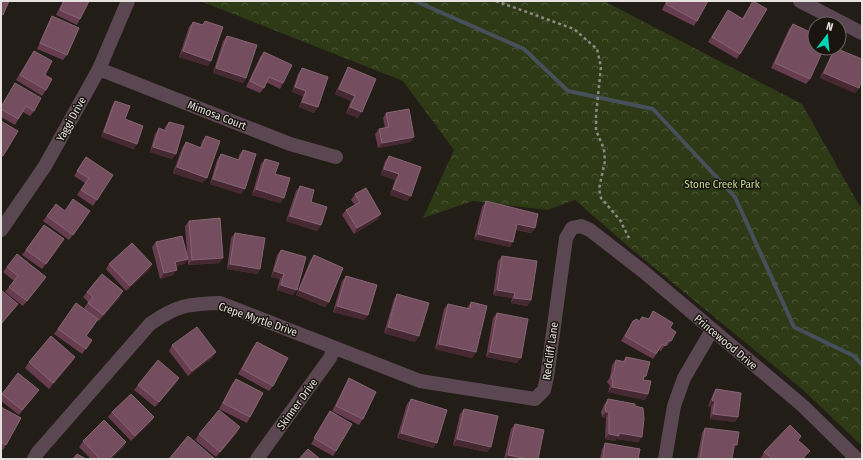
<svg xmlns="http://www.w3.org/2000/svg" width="863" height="460" font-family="'Fira Sans Condensed',sans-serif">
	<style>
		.park { fill: url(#park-crowns) }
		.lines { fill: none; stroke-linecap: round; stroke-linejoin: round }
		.stream { stroke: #45505a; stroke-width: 4 }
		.path { stroke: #8d8984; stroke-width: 2.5; stroke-dasharray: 3 3; stroke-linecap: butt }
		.street { stroke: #5b4752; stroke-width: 14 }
		.wall { fill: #673c4f }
		.shaded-wall { fill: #452832 }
		.building { fill: #744e5e; stroke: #866572 }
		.labels { text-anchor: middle; stroke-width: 3; stroke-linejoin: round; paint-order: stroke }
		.street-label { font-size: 11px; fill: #e5e2de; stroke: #19140e }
		.park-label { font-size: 11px; fill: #c0d98f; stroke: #19140e }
	</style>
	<defs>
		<pattern id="park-crowns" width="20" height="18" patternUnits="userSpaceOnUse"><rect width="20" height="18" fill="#2e3915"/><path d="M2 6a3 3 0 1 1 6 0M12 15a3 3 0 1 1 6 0" fill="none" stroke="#4c5537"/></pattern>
	</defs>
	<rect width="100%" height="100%" fill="#221d17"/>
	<path class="park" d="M200,1h404l198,103 57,101 3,2v239l-60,-57 -173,-142 -54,-47 -28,10 -74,-9 -50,17 31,-68 -51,-69z"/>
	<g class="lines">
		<path class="stream" d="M415,1l109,48 44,42 85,18 82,88 59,130 60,29 8,9"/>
		<path class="path" d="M496,1l78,28 23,20 4,18 -5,48v15l8,19 1,12 -6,28 2,9 19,22 9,18"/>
		<path class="street" d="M800,1l62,32
			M99,69l191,75 46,13
			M1,230l44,-64 54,-97 29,-68
			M34,459l4,-7 112,-128c27,-19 38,-20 70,-21l200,78 115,18 9,-9 3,-13 19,-139 6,-10 9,-2 9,4 54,42 159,134 54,53
			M257,459l73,-101 4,-10
			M665,459l9,-53 10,-28 28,-48"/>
	</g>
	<path class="wall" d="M63,1h26l-12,24 -21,-10z
		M666,1h42l-11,20 -3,5 -32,-16z
		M753,1l-13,53 -3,5 -29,-17 20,-32 14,9z
		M52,16l15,39 -4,5 -26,-11 12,-27z
		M205,21l6,40 -3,5 -29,-9 10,-30 4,-5 9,3z
		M793,24l16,14 1,41 -4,5 -35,-16 18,-39z
		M227,36l19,42 -3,5 -30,-10 10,-32z
		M835,48l24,40 -4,5 -35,-15 12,-25z
		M34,51l11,24 1,15 -4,6 -26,-16z
		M264,52l19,31 -3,6 -14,-7 -2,6 -4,5 -14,-6 14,-30z
		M348,67l10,51 -12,-5 5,-12 -16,-7 10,-21z
		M302,68l16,39 -4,6 -15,-6 4,-11 -11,-4 6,-18z
		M15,83l19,28 -4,5 -7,-4 -8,13 -14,-8v-11z
		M115,101l10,18 12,25 -4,5 -32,-12 11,-31z
		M386,113l25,29 -33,6 -3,-14 4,-5 6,-1 -2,-10z
		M169,122l7,32 -4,5 -22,-7 5,-18 4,-6 5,2 1,-3z
		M206,136l-3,47 -30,-10 9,-25 4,-6 14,6 2,-7z
		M243,150l-2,44 -31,-10 7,-24 4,-6 17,6 1,-5z
		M389,156l32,11 -14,34 -17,-6 5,-15 -14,-5 4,-14z
		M86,157l27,18 -20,31 -16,-11 8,-12 -11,-7z
		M265,159l10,15 9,24 -4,5 -28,-8 9,-31z
		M300,186l11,16 10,23 -4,6 -31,-10 10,-30z
		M355,194l23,25 -24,15 -12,-19 4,-5 9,-5 -4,-5z
		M486,201l49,27 -4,5 -15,-3 -6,17 -36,-8 8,-32z
		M56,204l9,7h25l-21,29 -26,-19z
		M189,221l31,42 -32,2 -3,-39z
		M44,225l20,14 -22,30 -20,-14z
		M235,233l25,36 -3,5 -30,-5 4,-31z
		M156,242l32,17 -4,5 -8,2 -3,9 -13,4 -8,-32z
		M281,250l12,45 -16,-5 3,-11 -9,-2 6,-22z
		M314,255l15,47 -4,5 -29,-12 14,-34z
		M502,256l29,44 -4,6 -16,-3 1,-5 -19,-3 5,-34z
		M109,264h43l-3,6 -23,21 -20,-22z
		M7,267l39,10 -23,29 -18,-14 9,-11 -11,-9z
		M346,276l22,39 -4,5 -31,-8 9,-31z
		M87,292l33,5 -21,24 -1,-1 -12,16 6,4 -10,14 -28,-20 22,-31 19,14 -11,-9 4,-6 -5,-5z
		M397,294l18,48 -31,-9 10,-34z
		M471,302l5,50 -4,6 -37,-9 9,-40 4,-5 19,4z
		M653,311l17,17 1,13 -4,5 -2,-1 -4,6 -2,-1 -6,9 -32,-18 12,-20h6l3,-4 7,2z
		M497,313l20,50 -31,-6 7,-39z
		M257,342l16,44 -4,5 -31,-17 15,-27z
		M172,345l41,12 -25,19 -19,-25z
		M626,357l20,19 -3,4 2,20 -37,-8 2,-6 -3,-4 3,-5 2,-12 4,-5 7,1z
		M29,362h43l-23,27 -24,-21z
		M18,373l21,17 -20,25 -18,-14v-6z
		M179,378l-3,5 -21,24 -21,-17 4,-5z
		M349,378l14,41 -4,6 -27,-14 14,-27z
		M236,379l14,38 -3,6 -28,-14 13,-25z
		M716,389l22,28 -3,5 -25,-3 1,-12 -3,-1 5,-12z
		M411,399l26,44 -4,5 -36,-10 10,-34z
		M608,399l27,7 7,31 -4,5 -22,-3 -1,2 -10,-2 1,-21 -4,-1 -1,-5 3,-7z
		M1,407l5,38 -3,5 -2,-1z
		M464,409l27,38 -4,5 -34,-7 7,-31z
		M330,411l6,40 -3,5 -22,-12z
		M112,412l42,5 -4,6 -19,18 -23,-24z
		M515,424l23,35h-34l7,-30z
		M705,428l29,22 -2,9h-35l5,-26z
		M237,433l-21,24 -21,-17 4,-6z
		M798,440l8,16 -3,3h-40l-2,-2 3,-5z
		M83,441l43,1 -3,6 -12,11h-20l-12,-12z
		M605,443l33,16h-38l2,-10z"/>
	<path class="shaded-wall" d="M183,51l28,10 -3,5 -29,-9z
		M216,68l30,10 -3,5 -30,-10z
		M824,73l35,15 -4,5 -35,-15z
		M295,87l11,4 -3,5 -11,-4z
		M339,89l16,7 -4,5 -16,-7z
		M302,102l16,5 -4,6 -15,-6z
		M350,107l12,5 -4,6 -12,-5z
		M104,132l33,12 -4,5 -32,-12z
		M414,137l-3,5 -33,6 4,-5z
		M153,147l23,7 -4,5 -22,-7z
		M177,167l30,11 -4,5 -30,-10z
		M384,169l15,5 -4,6 -14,-5z
		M213,179l32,10 -4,5 -31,-10z
		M256,189l28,9 -4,5 -28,-8z
		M393,189l18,7 -4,5 -17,-6z
		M381,214l-3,5 -24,15 3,-6z
		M290,216l31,9 -4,6 -31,-10z
		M517,224l18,4 -4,5 -17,-4z
		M478,234l35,8 -3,5 -36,-8z
		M223,258l-3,5 -32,2 4,-5z
		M188,259l-4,5 -13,3 4,-5z
		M152,264l-3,6 -23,21 4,-5z
		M230,264l30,5 -3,5 -30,-5z
		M177,270l-4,5 -13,4 4,-6z
		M274,271l10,3 -4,5 -9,-2z
		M281,285l16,5 -4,5 -16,-5z
		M299,290l30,12 -4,5 -29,-12z
		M497,290l18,3 -3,5 -19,-3z
		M123,291l-3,6 -21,24 4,-6z
		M514,298l17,2 -4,6 -16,-3z
		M337,306l31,9 -4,5 -31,-8z
		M388,327l31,9 -4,6 -31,-9z
		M439,344l37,8 -4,6 -37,-9z
		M216,352l-3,5 -25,19 4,-5z
		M490,352l31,6 -4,5 -31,-6z
		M75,357l-3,5 -23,27 4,-6z
		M179,378l-3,5 -21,24 4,-5z
		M612,387l36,7 -3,6 -37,-8z
		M712,400l3,2 -4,5 -3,-1z
		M606,412h3l-3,6 -4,-1z
		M713,414l25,3 -3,5 -25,-3z
		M154,417l-4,6 -19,18 4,-5z
		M240,427l-3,6 -21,24z
		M401,433l36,10 -4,5 -36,-10z
		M619,433l23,4 -4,5 -22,-3 -1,2 -10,-2 4,-5z
		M457,439l34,8 -4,5 -34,-7z
		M126,442l-3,6 -12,11h-2z
		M733,444l4,1 -3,5z
		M508,455l20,4h-23z"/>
	<path class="building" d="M1,1h8l-6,14 -2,-1z
		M64,1h25l-9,18 -20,-9z
		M667,1h41l-11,20 -31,-17z
		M753,1l14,8 -27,45 -28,-17 16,-27 15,9z
		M52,16l27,12 -12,27 -27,-12z
		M205,21l18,6 -12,34 -28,-10 10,-29 10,3z
		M793,24l19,9 -3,5 6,3v7h9l-14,31 -35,-16z
		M227,36l30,9 -11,33 -30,-10z
		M835,48l27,11v21l-3,8 -35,-15z
		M34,51l18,10 -7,14 7,4 -6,11 -26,-15z
		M264,52l28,13 -9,18 -14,-6 -5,11 -14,-7z
		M348,67l28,12 -14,33 -12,-5 5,-11 -16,-7z
		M302,68l26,9 -10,30 -16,-5 4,-11 -11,-4z
		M15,83l26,15 -7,13 -8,-5 -8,13 -17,-10v-2z
		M115,101l15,5 -5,13 18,7 -6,18 -33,-12z
		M409,109l5,28 -32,6 -3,-14 10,-2 -3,-14z
		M1,121l17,10 -15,25 -2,-1z
		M169,122l15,4 -8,28 -23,-7 6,-19 7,3z
		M206,136l14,5 -13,37 -30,-11 9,-25 15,6z
		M243,150l13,4 -11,35 -32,-10 8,-25 18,6z
		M389,156l32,11 -10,29 -18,-7 6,-15 -15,-5z
		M86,157l27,18 -16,25 -16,-10 8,-12 -12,-7z
		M265,159l14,4 -4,11 15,4 -6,20 -28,-9z
		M300,186l14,4 -3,12 16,5 -6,18 -31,-9z
		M366,188l15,26 -24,14 -11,-18 14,-8 -5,-8z
		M73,199l17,12 -17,24 -26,-19 9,-12 9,7z
		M486,201l52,13 -3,14 -18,-4 -4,18 -35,-8z
		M220,218l3,40 -31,2 -3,-39z
		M44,225l20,14 -18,25 -20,-14z
		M235,233l30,5 -5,31 -30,-5z
		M182,236l6,23 -13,3 2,8 -13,3 -8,-31z
		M132,243l20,21 -22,22 -21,-22z
		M281,250l25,7 -9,33 -16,-5 3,-11 -10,-3z
		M17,254l29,23 -19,24 -18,-14 9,-11 -11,-9z
		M314,255l29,13 -14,34 -30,-12z
		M502,256l35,5 -6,39 -17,-2 1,-5 -18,-3z
		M102,274l21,17 -20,24 -15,-12 5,-6 -6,-5z
		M346,276l31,9 -9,30 -31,-9z
		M1,290l17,14 -17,20z
		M397,294l32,9 -10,33 -31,-9z
		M471,302l16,4 -11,46 -37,-8 9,-40 22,5z
		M76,303l22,16 -12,17 6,4 -6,9 -28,-20z
		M653,311l20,12 -3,5 6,4 -5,9 -3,-1 -3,6 -3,-2 -6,10 -31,-18 8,-15 4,-2 2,3 3,-5 7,2z
		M497,313l31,6 -7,39 -31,-6z
		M197,327l19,25 -24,19 -20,-26z
		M51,336l24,21 -22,26 -24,-21z
		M257,342l31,16 -15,28 -31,-17z
		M626,357l24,5 -4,14h-2l-1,4 8,1 -3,13 -36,-7 1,-6 -2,-4 3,-5 2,-12 9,2z
		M158,360l21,18 -20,24 -21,-17z
		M18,373l21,17 -17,20 -20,-16z
		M349,378l27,14 -13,27 -27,-13z
		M236,379l27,14 -13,24 -27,-14z
		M716,389l25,4 -3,24 -25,-3 2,-12 -3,-2z
		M131,394l23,23 -19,19 -23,-24z
		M411,399l36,11 -10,33 -36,-10z
		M608,399l27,5v2l8,2 1,11 -2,18 -23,-4v3l-10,-2v-22h-3l-1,-5z
		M1,407l20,11 -15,27 -5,-3z
		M464,409l34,7 -7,31 -34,-8z
		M219,410l21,17 -20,25 -21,-18z
		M330,411l22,13 -16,27 -22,-13z
		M104,420l22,22 -17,17h-9l-17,-18z
		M515,424l29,6 -6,29h-10l-20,-4z
		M790,425l11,11 -3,4 12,11 -8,8h-29l-9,-7z
		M705,428l34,4 -2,13 -4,-1 1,2 -2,13h-32z
		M188,436l26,22 -1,1h-44z
		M605,443l35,6 -2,10h-31l-4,-1z
		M308,449l12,10h-21z
		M77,454l9,5h-13z"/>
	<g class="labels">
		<g class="street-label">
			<text transform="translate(217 115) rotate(21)" y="4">Mimosa Court</text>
			<text transform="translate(71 119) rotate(-61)" y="4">Yaggi Drive</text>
			<text transform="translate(258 319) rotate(19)" y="4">Crepe Myrtle Drive</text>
			<text transform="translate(726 342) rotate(40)" y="4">Princewood Drive</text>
			<text transform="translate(550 351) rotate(-82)" y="4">Redcliff Lane</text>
			<text transform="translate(297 404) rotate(-54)" y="4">Skinner Drive</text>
		</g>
		<g class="park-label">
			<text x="722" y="188">Stone Creek Park</text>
		</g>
	</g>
	<rect width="863" height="460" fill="none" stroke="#e5e2de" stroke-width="4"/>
	<g transform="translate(827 36) rotate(16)"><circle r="19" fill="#19140e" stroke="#6b6661"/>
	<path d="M0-3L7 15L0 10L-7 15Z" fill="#01d5b6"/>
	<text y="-6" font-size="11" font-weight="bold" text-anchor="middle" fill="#e5e2de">N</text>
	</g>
</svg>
